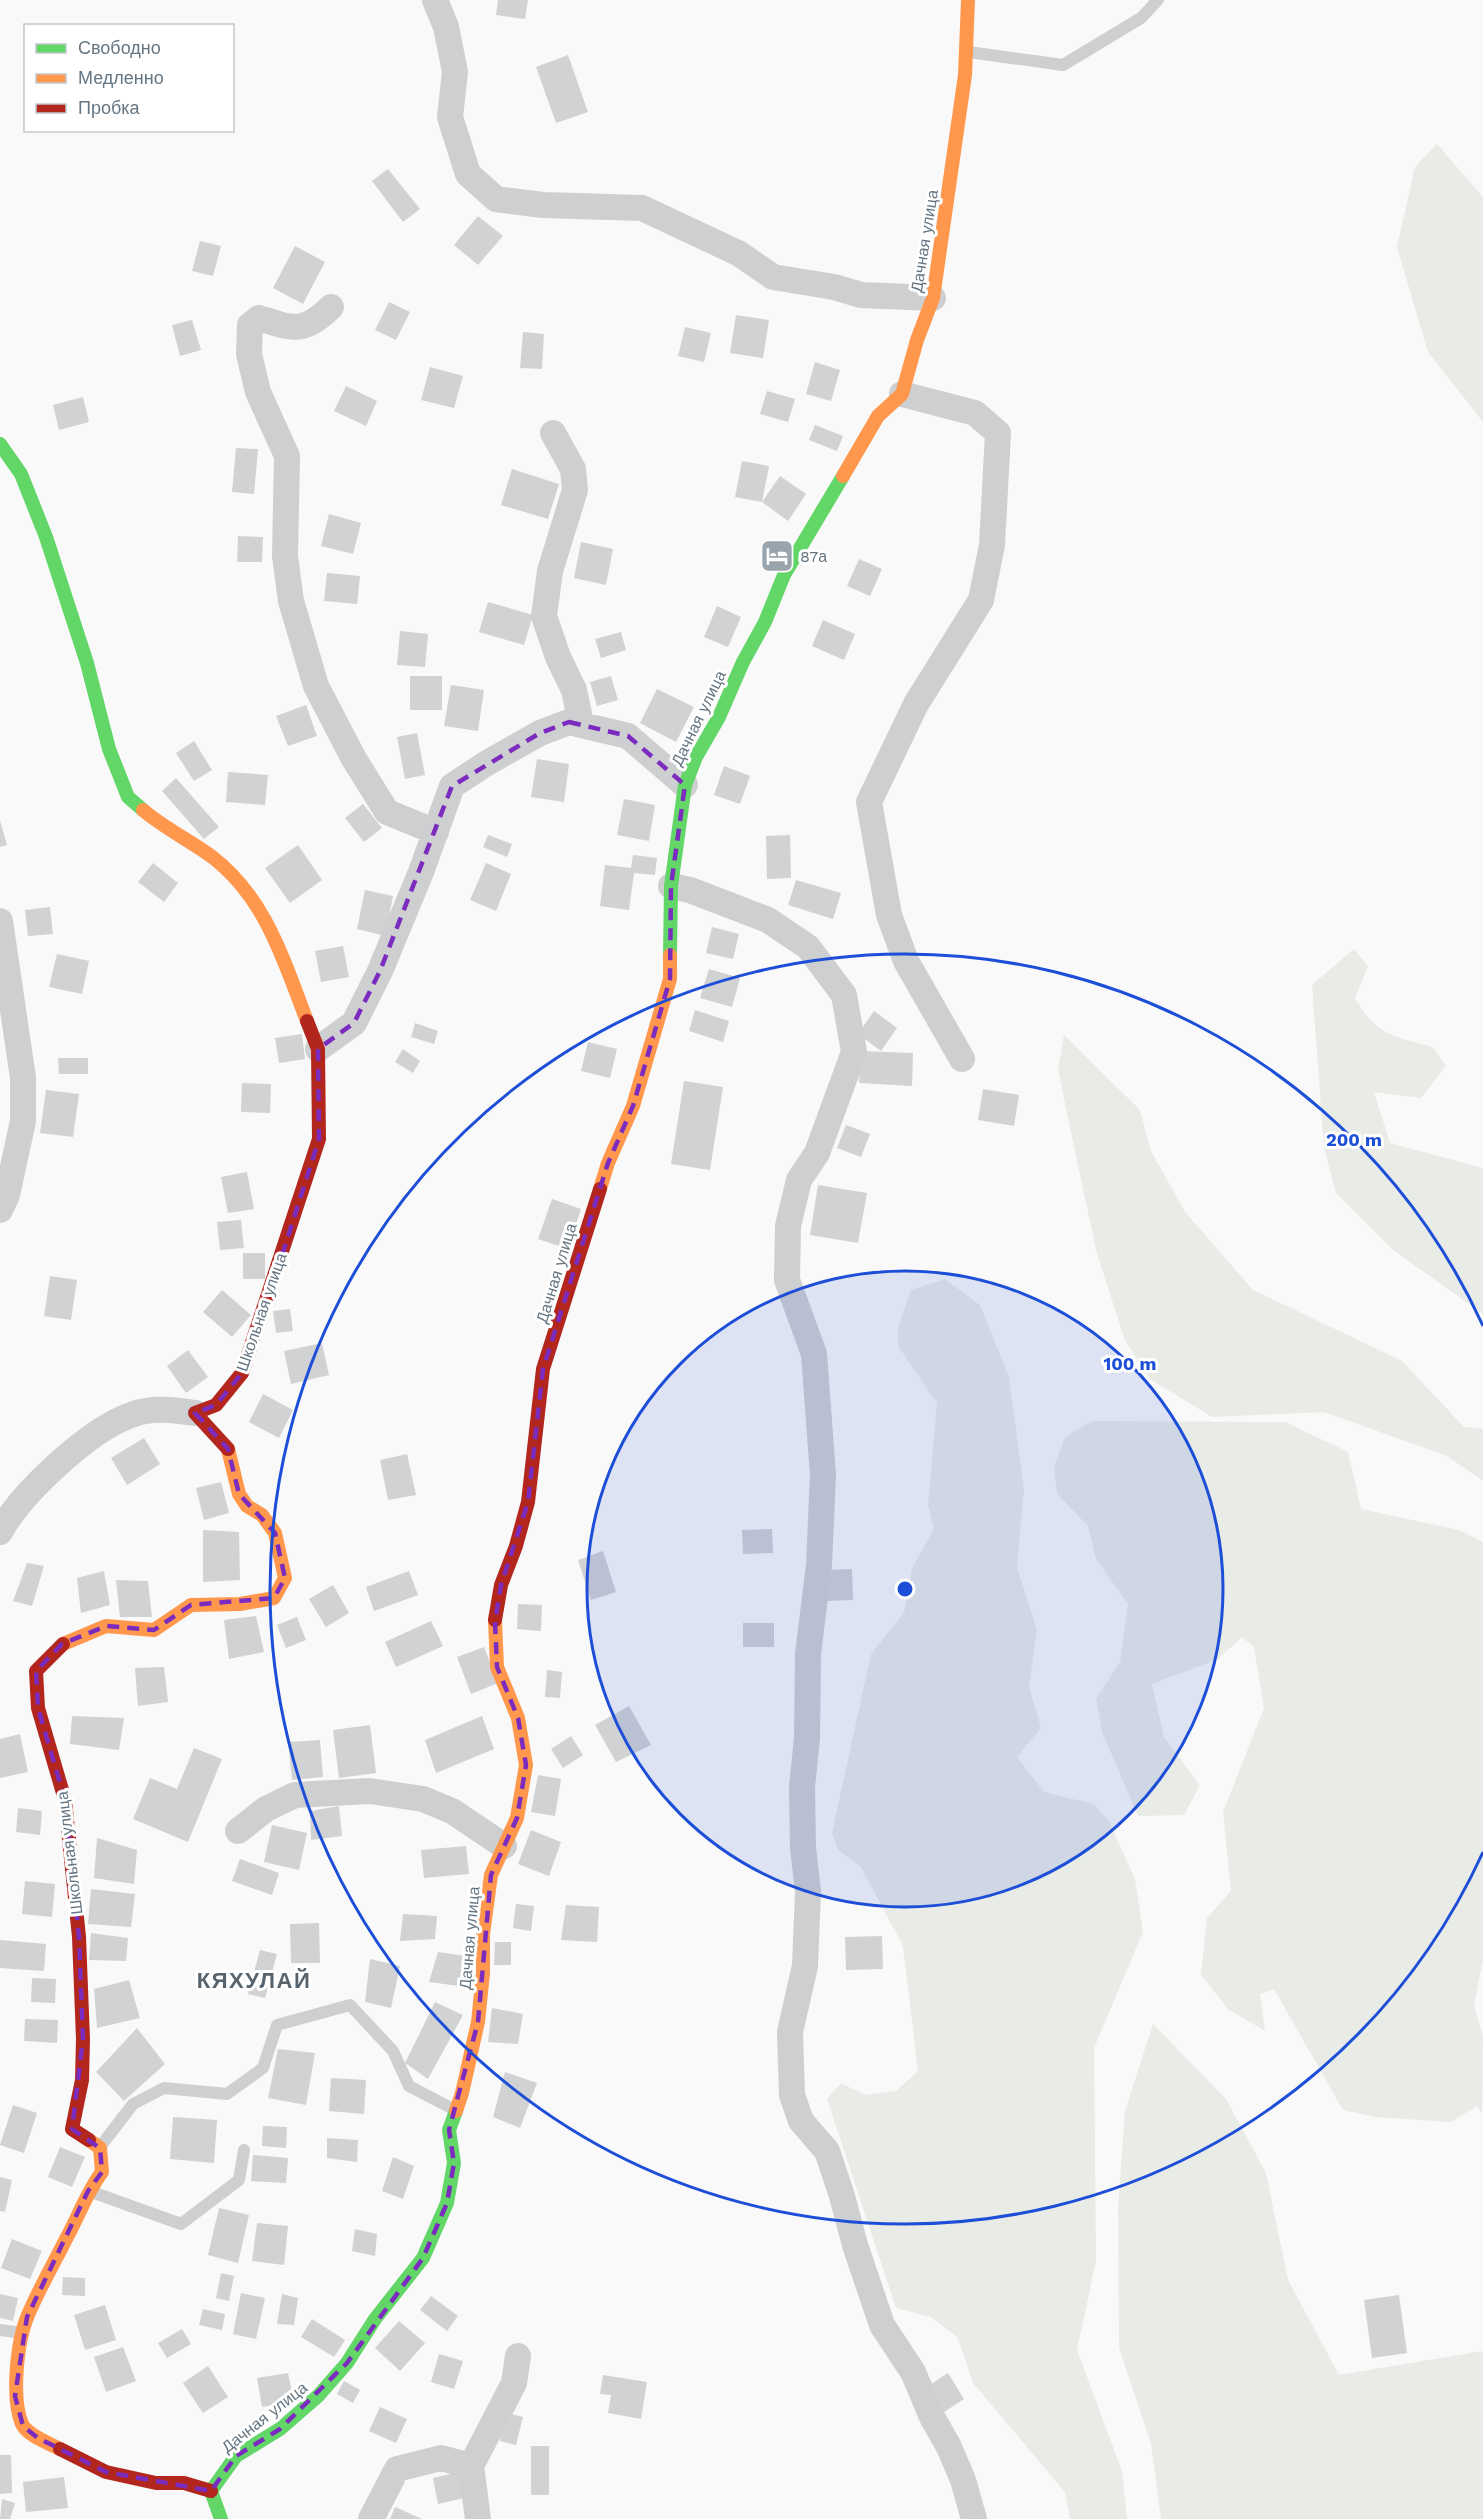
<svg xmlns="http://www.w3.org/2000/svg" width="1483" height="2519" font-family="'Work Sans',sans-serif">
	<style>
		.green { fill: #e8ebe6 }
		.building { fill: #d0d2d3 }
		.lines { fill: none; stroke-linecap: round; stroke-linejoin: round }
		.lane { stroke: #cecfd0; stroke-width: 12 }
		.street { stroke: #cecfd0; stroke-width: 26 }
		.fast { stroke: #63d668; stroke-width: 14 }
		.slow { stroke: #ff974d; stroke-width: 14 }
		.jam { stroke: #b3261e; stroke-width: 14 }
		.marked { fill: none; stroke: #7b2cbf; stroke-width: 4.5; stroke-dasharray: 12 8; stroke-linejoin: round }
		.ring { fill: none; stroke: #1d4ed8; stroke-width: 3 }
		.labels { text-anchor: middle; stroke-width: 6; stroke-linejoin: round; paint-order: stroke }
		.street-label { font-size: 16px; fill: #657683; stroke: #fff }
		.poi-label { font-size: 16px; fill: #657683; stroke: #fff; text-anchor: start }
		.district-label { font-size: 22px; font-weight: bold; letter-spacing: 1.5px; fill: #57646e; stroke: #fff }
		.centre { fill: #1d4ed8; stroke: #fff; stroke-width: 3 }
		.ring-label { font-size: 18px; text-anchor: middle; font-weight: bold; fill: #1d4ed8; stroke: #fff; stroke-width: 6; stroke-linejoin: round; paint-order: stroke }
	</style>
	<rect width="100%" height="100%" fill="#f9f9f9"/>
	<path class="green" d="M1437,144l46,53v225l-55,-70 -31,-105 18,-80z
		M1354,949l14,17 -13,32c21,37 39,39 78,49l13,19 -25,32 -47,-6 16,51 93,25v146l-90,-64 -57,-57 -12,-45 -12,-163z
		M1064,1035l76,75 11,41 34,61 68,78 149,71 62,66 19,2v52l-36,-25 -123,-44 -112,5 -62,-38 -25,-38 -29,-91 -38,-180z
		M945,1279l35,26 29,72 15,113 -7,77 20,63 -8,57 12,41 -24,29 27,35 49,12 16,17 26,58 8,53 -49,116 2,213 -19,89 45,121 5,48h-57l-5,-27 -92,-109 -15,-45 -27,-21 -35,-9 -69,-209 14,-16 24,12 31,-4 22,-20 -15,-125 -42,-79 -23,-17 -6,-17 39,-179 33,-41 8,-45 22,-39 -6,-24 9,-102 -39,-57v-19l13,-37z
		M1092,1421l193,1 63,30 13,57 98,21 24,12v417l-9,47 9,31 -1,77 -5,-8 -26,16 -76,-5 -32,-7 -69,-121 -14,5 5,37 -37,-22 -27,-34 6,-57 24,-27 -8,-79 41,-104 -10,-61 -12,-10 -24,22 -66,25 12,53 36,48 -16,30 -46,1 -36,-84 -6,-33 24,-37 8,-58 -32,-45 -8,-33 -31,-32 -3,-27 11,-30z
		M1153,2024l73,75 40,74 22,107 51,95 144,-24v168h-322l-10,-76 -32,-95 -1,-139 7,-98z"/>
	<path class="building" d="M498,0h30l-3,19 -29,-4z
		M568,55l20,57 -32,11 -20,-56z
		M388,169l32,40 -17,13 -31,-41z
		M478,216l25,20 -25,29 -24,-20z
		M200,241l21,5 -8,30 -21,-5z
		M295,246l30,16 -22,42 -30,-16z
		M389,302l21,10 -14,28 -21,-10z
		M736,315l33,5 -6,38 -33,-5z
		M192,320l9,30 -21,6 -8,-31z
		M685,327l26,6 -7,29 -26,-6z
		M523,332l21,2 -2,35 -22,-1z
		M815,362l25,8 -9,31 -25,-7z
		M430,367l33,9 -9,32 -33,-8z
		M346,386l31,15 -11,25 -32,-15z
		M767,391l28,8 -7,23 -28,-8z
		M83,397l6,25 -30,8 -6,-25z
		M815,425l28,11 -6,15 -28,-11z
		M236,448l22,1 -4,45 -22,-2z
		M742,461l27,5 -7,36 -27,-5z
		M512,469l47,15 -11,35 -47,-14z
		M780,476l26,18 -18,27 -26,-19z
		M329,514l32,9 -8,31 -32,-8z
		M238,536l25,1 -1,25h-25z
		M581,542l32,7 -7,36 -32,-7z
		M859,559l23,10 -12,27 -23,-10z
		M327,573l33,3 -3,28 -33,-3z
		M488,602l45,13 -9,30 -45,-13z
		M717,606l24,11 -13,30 -24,-10z
		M823,620l32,14 -11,26 -32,-14z
		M400,631l28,3 -3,33 -28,-2z
		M621,632l5,18 -25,8 -6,-19z
		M410,676h32v34h-32z
		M611,676l7,24 -21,6 -7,-24z
		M451,685l33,5 -6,41 -34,-5z
		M657,689l37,18 -18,35 -36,-19z
		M306,705l11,31 -29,10 -12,-30z
		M417,733l8,42 -20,4 -8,-42z
		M194,741l18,29 -18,11 -18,-28z
		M537,759l32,5 -5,38 -33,-5z
		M724,766l26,10 -10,28 -26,-9z
		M228,772l40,3 -3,30 -39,-3z
		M176,778l43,49 -15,12 -42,-48z
		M624,799l31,6 -6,36 -32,-6z
		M363,804l19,24 -18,14 -19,-24z
		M0,820l7,25 -7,2z
		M488,835l24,9 -5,13 -24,-10z
		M790,835l1,43 -24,1 -1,-43z
		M298,845l24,35 -32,23 -25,-35z
		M633,855l24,3 -2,17 -21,-2 -5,37 -29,-4 5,-41 26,3z
		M153,863l25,20 -14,19 -26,-20z
		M486,863l25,11 -15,37 -26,-11z
		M796,880l45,13 -8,26 -45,-14z
		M365,890l28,6 -8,40 -28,-7z
		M50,907l3,27 -25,2 -3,-26z
		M712,927l27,7 -6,25 -27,-6z
		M343,946l6,31 -28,5 -6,-31z
		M57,954l32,7 -7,33 -33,-7z
		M709,969l31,9 -8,29 -32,-9z
		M695,1010l34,11 -6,21 -34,-11z
		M874,1011l23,17 -16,23 -23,-17z
		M415,1023l23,8 -4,13 -23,-7z
		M302,1034l3,25 -26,4 -4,-25z
		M588,1042l29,7 -7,29 -29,-7z
		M403,1049l17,12 -7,12 -18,-11z
		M861,1051l52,2 -1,33 -53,-3z
		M58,1058h30v16h-29z
		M684,1081l39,6 -13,83 -39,-6z
		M242,1083l29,1 -1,29 -29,-1z
		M983,1089l36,6 -5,31 -36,-6z
		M46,1090l33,4 -6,43 -33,-4z
		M846,1125l24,9 -9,23 -24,-9z
		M247,1172l7,37 -26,4 -7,-36z
		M818,1185l49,8 -9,50 -48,-8z
		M552,1199l29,10 -13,40 -30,-10z
		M241,1220l3,28 -24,2 -3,-28z
		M243,1253h22v26h-22z
		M50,1276l27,4 -6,40 -27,-4z
		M222,1290l29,25 -19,22 -29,-25z
		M290,1309l3,22 -17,2 -3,-22z
		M322,1343l7,32 -38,9 -7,-33z
		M188,1350l20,27 -22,16 -19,-27z
		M263,1394l30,16 -14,28 -30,-16z
		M144,1438l16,26 -33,21 -16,-27z
		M407,1454l9,41 -28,5 -8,-40z
		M221,1482l8,31 -25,7 -8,-32z
		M772,1529l1,24 -30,1 -1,-24z
		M203,1530l36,2 1,48 -37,2z
		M603,1551l13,41 -25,8 -13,-40z
		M27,1563l17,3 -12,40 -19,-5z
		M852,1569l1,31 -27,1 -1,-31z
		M104,1571l6,34 -29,8 -4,-35z
		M409,1571l9,24 -44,16 -8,-24z
		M116,1580l32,1 4,36h-32z
		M333,1585l16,28 -23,14 -17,-28z
		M518,1604l24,1 -1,26 -24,-2z
		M256,1616l8,36 -35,7 -5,-39z
		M297,1617l9,23 -20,8 -9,-23z
		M431,1621l12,25 -47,21 -11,-25z
		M743,1623h31v24h-31z
		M484,1647l14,36 -27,11 -14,-37z
		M164,1667l4,35 -30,4 -3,-38z
		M547,1670l15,2 -2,26 -15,-1z
		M629,1706l22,39 -35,17 -21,-37z
		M72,1716l52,2 -5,32 -49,-6z
		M482,1716l12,33 -58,24 -11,-33z
		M370,1725l6,48 -37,5 -6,-48z
		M20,1734l8,38 -28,6v-39z
		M571,1736l12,19 -20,13 -12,-19z
		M320,1740l3,37 -31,3 -4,-38z
		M194,1748l28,11 -34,83 -55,-23 17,-41 27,11z
		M538,1775l23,4 -6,37 -24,-4z
		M339,1806l3,30 -31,4 -1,-29z
		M18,1808l24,3 -2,24 -24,-3z
		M272,1825l35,8 -8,37 -35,-8z
		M531,1830l30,12 -12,34 -31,-12z
		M97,1838l40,12 -3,34 -40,-6z
		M466,1846l3,28 -45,4 -3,-28z
		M240,1859l39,14 -7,22 -40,-14z
		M25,1881l30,3 -3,33 -30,-3z
		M91,1889l44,5 -4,33 -43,-3z
		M516,1904l18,2 -3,25 -18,-3z
		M566,1905l33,2 -2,35 -36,-2z
		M403,1914l34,2 -2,23 -35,2z
		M319,1923l1,40h-29l-1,-39z
		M91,1933l37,5 -2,23 -37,-1z
		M882,1936l1,33 -37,1 -1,-33z
		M0,1940l46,4 -2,27 -44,-3z
		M495,1942h16v23h-17z
		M260,1950l17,4 -12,44 -17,-4z
		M438,1952l28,4 -7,30 -30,-4z
		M370,1959l30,7 -9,42 -26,-6z
		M32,1978l24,1 -1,24 -24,-1z
		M129,1980l11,38 -43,10 -3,-39z
		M435,2002l28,13 -35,64 -23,-16z
		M492,2008l31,6 -5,30 -30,-2z
		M25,2019l33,1 -1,23 -33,-2z
		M137,2028l28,36 -41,37 -28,-29z
		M278,2049l37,4 -9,52 -38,-7z
		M505,2072l32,11 -17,45 -27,-11z
		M331,2078l35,2 -2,34 -35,-3z
		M13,2105l24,8 -13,40 -24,-8z
		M173,2117l44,3 -3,43 -44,-4z
		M263,2126l24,1 -1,21 -24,-2z
		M327,2138l31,2 -1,22 -30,-4z
		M60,2147l25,10 -13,30 -24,-10z
		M253,2155l35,3 -2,25 -35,-2z
		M393,2157l21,9 -11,33 -21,-8z
		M0,2177l12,3 -7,32 -5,-1z
		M219,2208l30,7 -11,48 -30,-8z
		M257,2223l31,3 -4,39 -32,-4z
		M355,2229l22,5 -2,22 -23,-5z
		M12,2239l30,12 -12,28 -29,-11z
		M221,2273l13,3 -5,25 -13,-3z
		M63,2277l22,1v18l-23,-1z
		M241,2293l24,5 -9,41 -23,-5z
		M0,2294l18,4 -5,23 -13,-3z
		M282,2294l16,4 -4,27 -17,-1z
		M1399,2295l8,58 -35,5 -8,-58z
		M431,2296l27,20 -11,15 -27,-21z
		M105,2305l11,35 -31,10 -11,-35z
		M203,2309l22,5 -3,16 -23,-5z
		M312,2319l33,21 -11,17 -33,-20z
		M399,2321l26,22 -25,28 -25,-23z
		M182,2329l9,15 -24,14 -9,-15z
		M123,2347l13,34 -30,11 -12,-35z
		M439,2354l24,7 -9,28 -23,-7z
		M208,2366l20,31 -25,16 -20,-30z
		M288,2373l6,28 -32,6 -5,-29z
		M948,2373l16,26 -23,15 -16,-26z
		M603,2375l44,7 -6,37 -33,-6 3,-18 -11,-1z
		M344,2381l16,9 -7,13 -16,-9z
		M380,2407l27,12 -11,24 -27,-12z
		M507,2413l16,4 -7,28 -16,-4z
		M531,2446h18v49h-18z
		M0,2455h11l1,38 -12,1z
		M459,2472l5,26 -26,6 -5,-26z
		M64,2477l4,31 -42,4 -3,-30z
		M2,2499l13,4 -5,16h-10z
		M395,2507l27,12h-32z"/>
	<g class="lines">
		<path class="lane" d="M968,52l95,13 78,-47 17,-18
			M100,2147l33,-43 31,-16 63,6 36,-26 14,-43 73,-20 43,46 16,35 46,24
			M89,2191l92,33 58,-44 5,-30
			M0,2330l23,3"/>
		<path class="street" d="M435,0l11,27 9,45 -5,45 18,57 28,25 47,6 99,3 96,45 35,24 61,10 27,8 72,3
			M331,307c-28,27 -38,22 -72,11l-9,7 -1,29 9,38 29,64 -2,100 6,45 25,85 38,73 33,53 49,20
			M902,394l73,19 23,20 -6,112 -11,55 -65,104 -47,98 20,113 17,46 56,98
			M553,433l20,36 2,21 -25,81 -6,45 14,41 16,33 7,33
			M671,886l19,4 78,30 40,27 36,48 10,57 -37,101 -18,27 -11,46 -1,54 27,74 9,121 -4,90 -11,89 -1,84 -5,49 1,61 5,43 -3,75 -15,66 2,63 9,26 26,30 15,45 13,49 27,80 31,47 19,45 17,30 14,33 11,39
			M0,921l23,157v43l-16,74 -7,15
			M318,1049l36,-26 26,-52 41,-99 31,-86 35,-23 53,-30 29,-11 59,14 57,49
			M0,1532c21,-39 89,-102 131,-117 21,-8 42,-5 64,-2
			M238,1831l28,-22 29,-14 75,-4 53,8 29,12 52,35
			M471,2466l7,53
			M371,2519l26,-50 44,-11 30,8 43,-83 4,-27"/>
		<path class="fast" d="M0,444l21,30 25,63 41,126 22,86 19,48 15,13
			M670,955l1,-69 14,-101 11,-28 23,-40 24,-55 22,-40 19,-47 59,-99
			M221,2519l-10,-28 25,-35 44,-27 38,-33 29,-33 28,-44 48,-61 24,-55 7,-40 -5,-33 7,-19"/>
		<path class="slow" d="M843,476l35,-60 24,-22 15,-54 16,-42 32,-223 3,-75
			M143,810c21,18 46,30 68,46 55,42 72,103 96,165
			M600,1189l8,-26 25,-57 37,-127v-24
			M63,1644l43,-18 48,4 37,-25 49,-1 34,-6 11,-20 -10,-45 -13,-18 -15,-9 -8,-12 -11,-45
			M456,2111l6,-18 16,-71 5,-49v-39l8,-59 26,-57 9,-53 -8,-47 -21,-51 -2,-47
			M60,2449c-11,-6 -32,-13 -38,-25 -11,-26 -5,-83 6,-109 11,-26 26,-52 39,-78 12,-22 20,-45 35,-65l-2,-24 -11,-8"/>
		<path class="jam" d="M228,1449l-33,-36 21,-8 26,-32 77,-234 -1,-90 -11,-28
			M495,1620l6,-35 15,-39 12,-44 15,-133 57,-180
			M63,1644l-27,27 2,37 27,92 14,137 4,102 -1,41 -10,49 17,11
			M60,2449l46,23 50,11h28l27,8"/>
	</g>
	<path class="marked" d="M569,722l59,14 57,49 -14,101 -1,93 -37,127 -25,57 -65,206 -15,133 -27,83 -6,37 2,45 21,51 8,47 -9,53 -26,57 -13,147 -29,108 5,33 -7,40 -24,55 -76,105 -67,66 -44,27 -25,35 -105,-19 -68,-34 -15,-12 -8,-30 12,-79 61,-126 14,-19 -2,-24 -28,-19 11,-90 -4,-102 -14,-137 -27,-92 -2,-37 26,-27 44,-18 48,4 37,-25 83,-7 11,-20 -10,-45 -36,-39 -11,-45 -33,-36 21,-8 26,-32 36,-105 41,-129 -1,-90 36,-26 26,-52 72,-185 88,-53z"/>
	<circle cx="905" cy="1589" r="318" fill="#1d4ed8" fill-opacity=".12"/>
	<g class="ring">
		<circle cx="905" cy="1589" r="318"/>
		<path d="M1483 1852A635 635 0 1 1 1483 1326"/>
	</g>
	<defs>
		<g id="hotel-square" transform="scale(1.725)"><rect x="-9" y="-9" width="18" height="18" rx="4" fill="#99a4ac" stroke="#fff"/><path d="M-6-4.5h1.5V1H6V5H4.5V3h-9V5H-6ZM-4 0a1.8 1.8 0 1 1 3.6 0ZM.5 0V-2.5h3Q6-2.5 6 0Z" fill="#fff"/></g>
	</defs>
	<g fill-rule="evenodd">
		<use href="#hotel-square" x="777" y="556"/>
	</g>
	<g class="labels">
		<g class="street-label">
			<text transform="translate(924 241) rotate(-81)" y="6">Дачная улица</text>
			<text transform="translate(698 718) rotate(-64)" y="6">Дачная улица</text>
			<text transform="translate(556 1273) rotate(-73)" y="6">Дачная улица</text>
			<text transform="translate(261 1312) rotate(-71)" y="6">Школьная улица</text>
			<text transform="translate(69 1853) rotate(-97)" y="6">Школьная улица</text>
			<text transform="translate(469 1938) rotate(-85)" y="6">Дачная улица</text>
			<text transform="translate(264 2417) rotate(-38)" y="6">Дачная улица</text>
		</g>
		<g class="poi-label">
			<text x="800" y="562">87а</text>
		</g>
		<g class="district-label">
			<text x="254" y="1988">КЯХУЛАЙ</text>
		</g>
	</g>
	<circle cx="905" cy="1589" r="9" class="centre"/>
	<g class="ring-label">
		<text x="1354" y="1146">200 m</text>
		<text x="1130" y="1370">100 m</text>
	</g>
	<rect x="24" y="24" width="210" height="108" fill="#ffffff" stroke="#c1c8cd" stroke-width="1.5"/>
	<rect x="36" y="44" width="30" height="9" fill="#63d668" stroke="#c1c8cd" stroke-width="1.5"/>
	<text x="78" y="54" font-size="18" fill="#657683">Свободно</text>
	<rect x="36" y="74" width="30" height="9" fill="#ff974d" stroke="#c1c8cd" stroke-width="1.5"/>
	<text x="78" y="84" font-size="18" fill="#657683">Медленно</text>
	<rect x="36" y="104" width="30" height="9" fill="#b3261e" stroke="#c1c8cd" stroke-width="1.5"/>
	<text x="78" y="114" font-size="18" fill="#657683">Пробка</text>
</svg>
